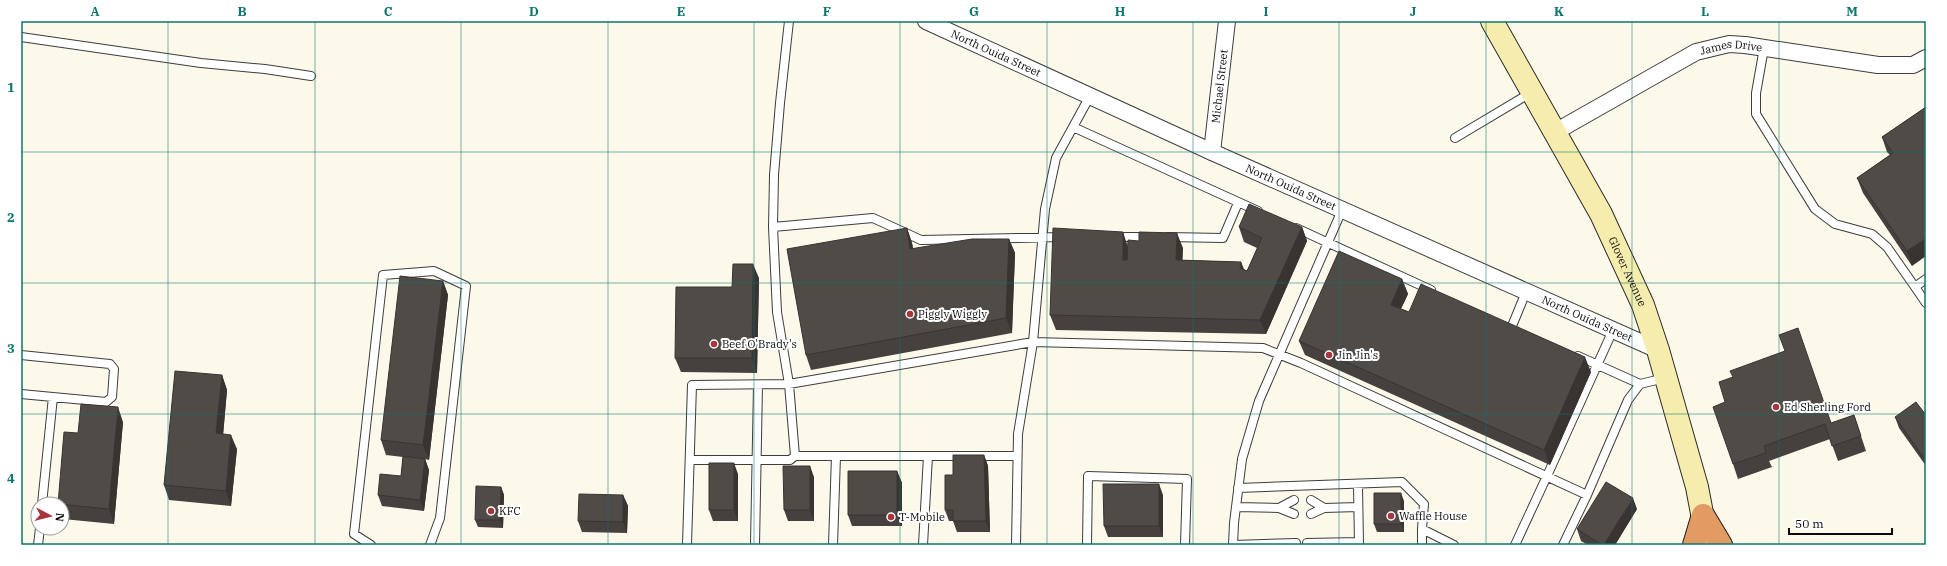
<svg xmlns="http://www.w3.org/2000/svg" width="1947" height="566" font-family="'IBM Plex Serif',serif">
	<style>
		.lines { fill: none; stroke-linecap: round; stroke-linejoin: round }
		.lane-casing { stroke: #3d3d3d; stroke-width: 10 }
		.street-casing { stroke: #3d3d3d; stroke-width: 18 }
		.secondary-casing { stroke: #2c2c2c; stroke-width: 24 }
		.highway-casing { stroke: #1b1b1b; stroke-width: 24 }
		.lane { stroke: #fff; stroke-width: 8 }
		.street { stroke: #fff; stroke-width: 16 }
		.secondary { stroke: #f5ecad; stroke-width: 22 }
		.highway { stroke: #e29c63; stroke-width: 22 }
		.wall { fill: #46403e }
		.shaded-wall { fill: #393432 }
		.building { fill: #514b48; stroke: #393432 }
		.grid { fill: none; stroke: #0f766e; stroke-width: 1; stroke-opacity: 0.55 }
		.poi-dot { fill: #a8353b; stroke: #fff; stroke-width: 1.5 }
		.labels { text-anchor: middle; stroke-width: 4; stroke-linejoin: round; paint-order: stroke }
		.street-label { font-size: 11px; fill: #0a0a0a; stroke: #fff }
		.poi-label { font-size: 11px; fill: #0a0a0a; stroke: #fff; text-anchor: start }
		.neatline { fill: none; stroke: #0f766e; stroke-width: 1.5 }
		.grid-label { font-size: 13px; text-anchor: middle; font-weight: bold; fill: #0f766e }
	</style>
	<rect width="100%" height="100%" fill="#fcf9ea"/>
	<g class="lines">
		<g class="lane-casing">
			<path id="lane" d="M21,37l180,26 64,6 46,7
				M1764,48l-8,45v21l59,95 20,15 37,10 15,13 28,40
				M1073,127l185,84
				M1455,138l77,-46
				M773,227l100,-9 48,22 141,-3
				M1296,228l135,62
				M1114,237h34
				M1168,237l55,1 15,-35
				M1926,279l-11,8 11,16
				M1512,326l14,-34
				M21,355l89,9 4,5 -2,28 -6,5 -85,-8
				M1578,356l62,28
				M795,456h222
				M690,460h100l5,-4 -6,-72 -12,-72 -4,-85 1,-52 6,-72 9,-82
				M1358,485l1,60
				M1238,488l164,-6 22,22 -2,25 32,16
				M1311,500l13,8 34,-1
				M42,504l11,-107
				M1236,507l43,1 15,-8
				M1279,508l15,6
				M1311,514l13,-6
				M1307,543l52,-1
				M38,545l2,-17
				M371,545l-17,-11 29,-259 51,-4 32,15 -26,232 -10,27
				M687,545l5,-160 97,-1 244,-42 230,6 38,15 286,132 41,-95 12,-16 25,-6
				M755,545l3,-160
				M833,545l3,-89
				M923,545l5,-89
				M1016,545l2,-111 15,-92 12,-133 11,-51 34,-62
				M1087,545l1,-69 99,3 -2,66
				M1233,545l1,-22 8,-64 17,-58 83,-191
				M1233,545l63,-2
				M1422,545v-16
				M1515,545l32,-69 66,-146
				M1563,545l24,-50"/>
		</g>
		<g class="street-casing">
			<g id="street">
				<path id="s1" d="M926,21l286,131 446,198"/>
				<path id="s2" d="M1555,132l141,-80 33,-8 16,1 133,20h35l13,-7"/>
				<path id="s3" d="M1212,152l15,-131"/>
			</g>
		</g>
		<g class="secondary-casing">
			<g id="secondary">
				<path id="s4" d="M1492,21l109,193 42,91 15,45 39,137 11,58"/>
			</g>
		</g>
		<g class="highway-casing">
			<path id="highway" d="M1703,515l18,30
				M1694,545l9,-30"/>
		</g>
		<use href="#lane" class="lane"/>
		<use href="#street" class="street"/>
		<use href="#secondary" class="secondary"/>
		<use href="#highway" class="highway"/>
	</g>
	<path class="wall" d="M1926,107l-14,159 -49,-73 -6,-15 33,-23 -3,-3 -5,-15z
		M1239,227h63l5,14 -41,93 -210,-4 -6,-15 78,-69 55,2 -1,12 59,2 3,7 3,2 10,-23 -13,-6z
		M907,228l5,15 1,6 96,-10 6,14 -3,80 -201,37 -5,-15z
		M759,278l-2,95 -76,-1 -6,-14 57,-71z
		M1402,279l6,15 -7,15 8,3 182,60 -41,93 -245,-110 -6,-14z
		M443,281l5,14 -19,165 -4,-1 4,11 -5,41 -42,-5 -4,-11 23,-19 2,-19 -17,-2 -5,-15z
		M222,375l5,15 -4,44 14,15 -6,57 -62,-6 -5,-15z
		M1733,377l98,46 23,-8 12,36 -28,10 -8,-22 -61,22 3,6 -34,12 -5,-15 -8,-62z
		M1926,415v51l-27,-38 -4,-11z
		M123,422l-9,102 -51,-5 -1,-4v-11l16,-71z
		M984,455l4,11 2,66h-33l-4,-11h-4l-4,-11 8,-35z
		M897,471l5,12v43h-50l-4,-11z
		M738,474v47h-25l-4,-11z
		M814,477v44h-26l-4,-11z
		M501,487l3,8 -1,33 -25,-1 -3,-7z
		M623,495l5,11 -1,27 -45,-1 -4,-11z
		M1163,495v42h-55l-4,-11z
		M1404,501v31h-27l-3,-8z
		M1637,509l-22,36h-27l-7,-4 -4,-12z"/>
	<path class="shaded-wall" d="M1302,227l5,14 -41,93 -6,-14z
		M907,228l5,15 4,21 -6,-15z
		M1123,232l5,15v27l-5,-14z
		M1177,233l6,15 -1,27 -6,-15z
		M1926,238v18l-14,10 -5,-15z
		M1009,239l6,14 -3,80 -6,-15z
		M1241,262l5,15 -6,-9z
		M753,264l6,14 -2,95 -5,-15z
		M1402,279l6,15 -12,25 -5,-14z
		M443,281l5,14 -19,165 -6,-15z
		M1585,357l6,15 -41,93 -6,-15z
		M222,375l5,15 -5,58 -6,-15z
		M118,407l5,15 -9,102 -5,-15z
		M231,435l6,14 -6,57 -5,-15z
		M984,455l4,11 2,66 -4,-11z
		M425,459l4,11 -5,41 -4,-11z
		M734,463l4,11v47l-4,-11z
		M810,466l4,11v44l-4,-11z
		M897,471l5,12v43l-5,-11z
		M1159,484l4,11v42l-4,-11z
		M501,487l3,8 -1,33 -3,-8z
		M1401,493l3,8v31l-3,-8z
		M623,495l5,11 -1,27 -4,-11z
		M1633,498l4,11 -22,36h-11z"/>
	<path class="building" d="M1926,107v131l-19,13 -50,-73 36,-25 -11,-16z
		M1249,204l53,23 -42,93 -210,-5 3,-87 70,4v28h4l1,-20 11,1v-9l38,1 -1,27 65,2 -1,6 7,3 15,-33 -23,-11z
		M907,228l3,21 62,-10h37l-3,79 -200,37 -19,-106z
		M1339,251l63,28 -11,26 18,7 12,-28 164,73 -41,93 -245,-109z
		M733,264h20l-1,94h-77l1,-71h56z
		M400,276l43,5 -20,164 -42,-5z
		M1798,328l33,95 23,-8 7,21 -29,10 -7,-22 -61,22 2,7 -33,11 -20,-57 12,-5 -6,-20 14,-5 -3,-6 55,-20 -6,-16z
		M175,371l47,4 -6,58 15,2 -5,56 -62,-6z
		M1916,402l10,13v46l-31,-44z
		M81,404l37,3 -9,102 -51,-5 6,-72 14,1z
		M953,455h31l2,66h-33v-11h-8v-35h8z
		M403,456l22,3 -5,41 -42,-5 2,-21 21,2z
		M709,463h25v47h-25z
		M783,466h27v44h-26z
		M848,471h49v44h-49z
		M1606,482l27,16 -29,47h-2l-25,-16z
		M1103,484h56v42h-55z
		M476,486l25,1 -1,33h-25z
		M1374,493h27v31h-27z
		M579,494l44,1v27l-45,-1z"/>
	<path class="grid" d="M168,21v524M315,21v524M461,21v524M608,21v524M754,21v524M900,21v524M1047,21v524M1193,21v524M1339,21v524M1486,21v524M1632,21v524M1779,21v524M21,152h1905M21,283h1905M21,414h1905"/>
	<g class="poi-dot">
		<circle cx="910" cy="314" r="4"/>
		<circle cx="714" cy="344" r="4"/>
		<circle cx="1329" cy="355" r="4"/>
		<circle cx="1776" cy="407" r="4"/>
		<circle cx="491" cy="511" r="4"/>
		<circle cx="1391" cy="516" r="4"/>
		<circle cx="891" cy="517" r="4"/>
	</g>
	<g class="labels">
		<g class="street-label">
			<text dy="4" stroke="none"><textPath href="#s2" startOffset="198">James Drive</textPath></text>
			<text dy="4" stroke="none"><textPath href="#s1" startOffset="77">North Ouida Street</textPath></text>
			<text dy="4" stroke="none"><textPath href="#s3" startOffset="66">Michael Street</textPath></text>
			<text dy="4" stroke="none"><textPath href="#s1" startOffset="401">North Ouida Street</textPath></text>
			<text dy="4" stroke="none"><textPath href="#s4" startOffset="285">Glover Avenue</textPath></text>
			<text dy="4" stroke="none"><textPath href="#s1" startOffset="725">North Ouida Street</textPath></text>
		</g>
		<g class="poi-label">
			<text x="918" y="318">Piggly Wiggly</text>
			<text x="722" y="348">Beef O'Brady's</text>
			<text x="1337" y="359">Jin Jin's</text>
			<text x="1784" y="411">Ed Sherling Ford</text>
			<text x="499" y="515">KFC</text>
			<text x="1399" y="520">Waffle House</text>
			<text x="899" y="521">T-Mobile</text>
		</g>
	</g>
	<rect width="1947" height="566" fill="none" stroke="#ffffff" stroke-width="44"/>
	<g transform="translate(50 516) rotate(97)"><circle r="19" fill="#ffffff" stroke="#9d9d9d"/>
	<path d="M0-3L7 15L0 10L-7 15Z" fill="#a8353b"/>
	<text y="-6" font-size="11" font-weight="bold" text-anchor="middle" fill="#0a0a0a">N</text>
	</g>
	<path d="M1789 528v6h103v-6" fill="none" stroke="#0a0a0a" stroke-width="2"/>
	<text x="1795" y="528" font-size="12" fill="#0a0a0a" stroke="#ffffff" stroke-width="3" paint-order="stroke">50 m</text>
	<rect x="22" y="22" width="1903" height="522" class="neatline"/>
	<g class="grid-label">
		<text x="95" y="16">A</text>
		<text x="242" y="16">B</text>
		<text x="388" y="16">C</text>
		<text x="534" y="16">D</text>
		<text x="681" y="16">E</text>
		<text x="827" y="16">F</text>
		<text x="974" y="16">G</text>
		<text x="1120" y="16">H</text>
		<text x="1266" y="16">I</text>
		<text x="1413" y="16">J</text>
		<text x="1559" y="16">K</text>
		<text x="1705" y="16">L</text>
		<text x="1852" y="16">M</text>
		<text x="11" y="92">1</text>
		<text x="11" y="222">2</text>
		<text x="11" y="353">3</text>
		<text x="11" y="483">4</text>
	</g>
</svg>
